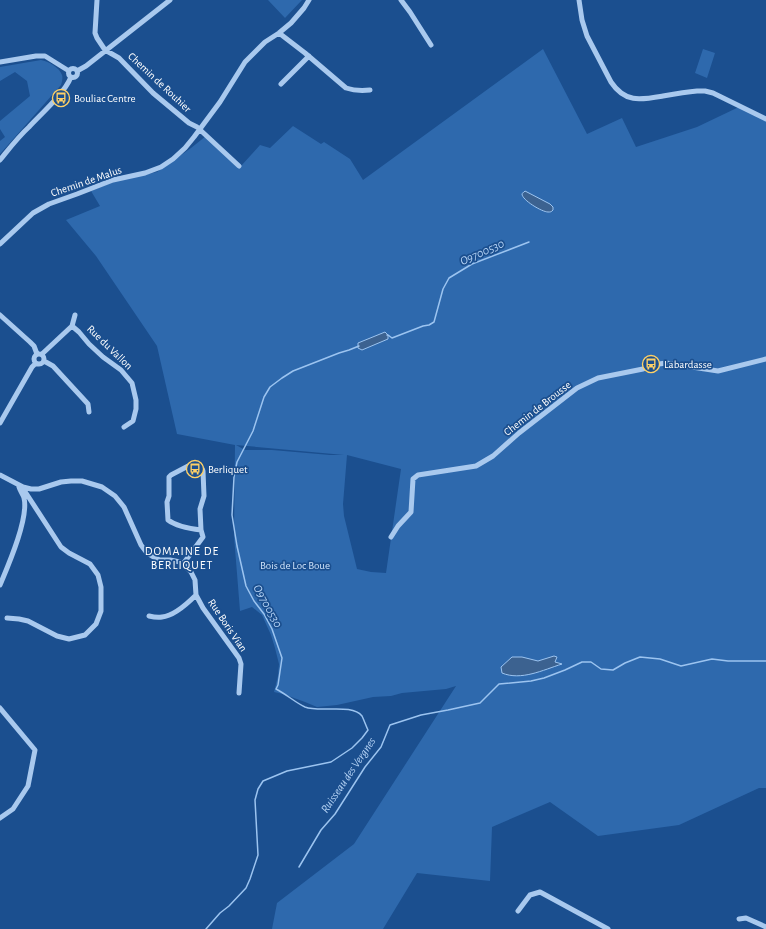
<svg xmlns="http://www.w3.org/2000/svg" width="766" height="929" font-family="'Alegreya Sans',sans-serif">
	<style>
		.green { fill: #2e69ad; fill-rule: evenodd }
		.water { fill: #3c6290; stroke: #9cc4f0 }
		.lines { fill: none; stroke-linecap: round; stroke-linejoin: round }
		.stream { stroke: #9cc4f0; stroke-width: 1.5 }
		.minor { stroke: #a9c9ee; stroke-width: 5 }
		.labels { text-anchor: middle; stroke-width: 3.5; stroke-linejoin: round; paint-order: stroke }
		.street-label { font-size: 11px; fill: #fff; stroke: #1b4f8f }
		.poi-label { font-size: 11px; fill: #fff; stroke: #1b4f8f; text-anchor: start }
		.park-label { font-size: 11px; fill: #cfe3fa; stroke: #1b4f8f }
		.water-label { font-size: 12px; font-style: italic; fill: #b5d3f5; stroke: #1b4f8f }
		.neighbourhood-label { font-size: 12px; letter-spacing: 1px; fill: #fff; stroke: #1b4f8f }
	</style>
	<rect width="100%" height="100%" fill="#1b4f8f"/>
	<path class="green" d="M268,0h34l-17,18z
		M543,49l44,85 35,-16 14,29 61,-20 44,-21 25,12v670h-7l-80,37 -81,11 -48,-34 -58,25 -2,54 -73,-8 -34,56h-111l5,-26 77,-59 102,-158 -10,3 -44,4 -11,3 -18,1 -36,8 -20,2 -12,-5 -22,-8 -9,-2 4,-16 1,-12 -4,-16 -4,-13 -9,-20 -10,-8 -12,4 -6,-75 1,-91 -58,-11 -20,-88 -61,-90 -30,-36 34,-14 -9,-15 22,-9 44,-10 34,-24 15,-12 35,30 19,-21 10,3 23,-22 28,18 3,-2 26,17 13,21zM236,445l108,10h-14l-58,-5h-27zM347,455l54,14 -15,104 -15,-1 -14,-3 -13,-53 -1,-12z
		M703,49l12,4 -8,25 -12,-5z
		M41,60c7,1 19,8 21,15 1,3 0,7 -1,10l-61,69v-13l5,-4 -5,-8v-8l30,-25 -3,-15 -12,-9 -15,9v-14z"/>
	<path class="water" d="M525,191l25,13 3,3v3c-2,2 -2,2 -5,2 -6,0 -26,-12 -26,-18 0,-1 1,-1 2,-2z
		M385,332l3,3v4l-26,11 -4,-2v-5z
		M554,656l3,1 -2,5 7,2c-19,6 -41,17 -60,9l-1,-6 11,-10h10l16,4z"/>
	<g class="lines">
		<path class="stream" d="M387,335h1l4,3 31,-12 6,-1 5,-3 9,-33 6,-11 23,-14 57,-22
			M299,867l22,-37 14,-16 30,-47 16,-20 9,-22 31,-10 27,-5 32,-7 19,-19 32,-3 13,-3 21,-8 17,-8h9l10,7 12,1 12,-7 15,-6 20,2 21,7 31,-7 16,2h38
			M206,929l14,-16 9,-7 17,-18 4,-9 8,-24 -3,-55 3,-11 5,-8 24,-10 44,-9 21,-14 10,-10 6,-8c-2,-4 -4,-10 -6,-14 -10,-13 -42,-3 -57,-9 -9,-4 -19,-13 -29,-18l2,-4 4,-27 -10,-29 -8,-15 -10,-13 -8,-15 -9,-40 -5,-31 2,-38 3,-15 16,-31 11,-34 6,-10 12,-9 11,-7 46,-18 10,-3 10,-4"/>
		<path class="minor" d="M97,0l-2,33 2,5 8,12 14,8 34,35 36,30 8,4 42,39
			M401,0l9,12 21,33
			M579,0l3,20 5,16 24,46c14,21 29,18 52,14 11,-2 22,-4 34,-5h8l8,2 53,26
			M279,33l26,20 41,35c9,3 15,3 24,2
			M0,62l36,-6h9l24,15
			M68.5 73a4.5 4.5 0 1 1 9 0a4.5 4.5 0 1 1-9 0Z
			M77,71l9,-5 84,-66
			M281,84l28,-28
			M0,160c9,-11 18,-23 29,-33 13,-14 35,-33 42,-50
			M0,244l33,-31 16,-9 28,-10 36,-14 32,-7 16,-6 12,-8 12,-11 9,-11 26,-35 25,-40 20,-20 14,-9 12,-10 13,-15 5,-8
			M0,315l30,27 4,4 3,8
			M72,326l3,-11
			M34 359a5 5 0 1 1 10 0a5 5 0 1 1-10 0Z
			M42,354l30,-28 7,6 10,12 14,13 18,13 11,13 4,17v9l-3,12 -9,6
			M44,361l9,5 35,38 1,8
			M0,423l32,-56 4,-4
			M0,475l23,12 8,2h8l22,-7 10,-1h11l20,6 13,9 9,11 17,38 6,8 8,5 5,2h10l10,2 3,2 8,8 4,8 1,15 7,13 36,50 2,6 -2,29
			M391,537l7,-11 13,-14 2,-33 5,-4 58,-9 17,-10 26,-23 58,-45 21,-10 45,-9 9,-4 14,-2 52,8 48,-12
			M183,564l20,-27 -2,-7c-9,-1 -25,-4 -33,-10l-1,-18 2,-6v-19l2,-2 21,-11c5,1 10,2 11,7l1,25 -4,13 1,21
			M0,585c8,-19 29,-67 24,-87 -1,-4 -4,-7 -5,-11
			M149,616c4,1 8,2 13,1 12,-1 26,-14 34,-22
			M7,618l12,1 9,2 29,15 12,3 16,-4 11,-11 5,-13v-24l-3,-12 -8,-11 -21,-11 -8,-6 -37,-57 -4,-4
			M0,708l35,42 -7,36 -15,23 -13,9
			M518,911l12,-16 10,-3 68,37
			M739,919l7,-1 20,9"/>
	</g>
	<defs>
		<g id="bus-ring" transform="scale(0.9)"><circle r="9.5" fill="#1b4f8f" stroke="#ffd166" stroke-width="1.5"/><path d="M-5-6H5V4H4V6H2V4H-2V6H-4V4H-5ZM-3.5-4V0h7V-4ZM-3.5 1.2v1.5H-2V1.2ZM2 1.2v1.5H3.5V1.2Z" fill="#ffd166"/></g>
	</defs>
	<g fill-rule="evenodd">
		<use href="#bus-ring" x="61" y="98"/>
		<use href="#bus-ring" x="651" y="364"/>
		<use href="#bus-ring" x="195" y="469"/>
	</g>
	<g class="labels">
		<g class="street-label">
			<text transform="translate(160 82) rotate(43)" y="4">Chemin de Rouhier</text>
			<text transform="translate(86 181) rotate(-19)" y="4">Chemin de Malus</text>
			<text transform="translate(110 347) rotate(44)" y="4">Rue du Vallon</text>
			<text transform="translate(537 408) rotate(-38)" y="4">Chemin de Brousse</text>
			<text transform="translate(228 625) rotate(56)" y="4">Rue Boris Vian</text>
		</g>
		<g class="poi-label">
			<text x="74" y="102">Bouliac Centre</text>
			<text x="664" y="368">Labardasse</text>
			<text x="208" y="473">Berliquet</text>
		</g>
		<g class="park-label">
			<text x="295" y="569">Bois de Loc Boue</text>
		</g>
		<g class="water-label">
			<text transform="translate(482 252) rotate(-24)" y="4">O9700530</text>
			<text transform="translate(268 606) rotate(61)" y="4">O9700530</text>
			<text transform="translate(348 775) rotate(-56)" y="4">Ruisseau des Vergnes</text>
		</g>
		<g class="neighbourhood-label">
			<text x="182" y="555">DOMAINE DE<tspan x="182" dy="14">BERLIQUET</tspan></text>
		</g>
	</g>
</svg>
